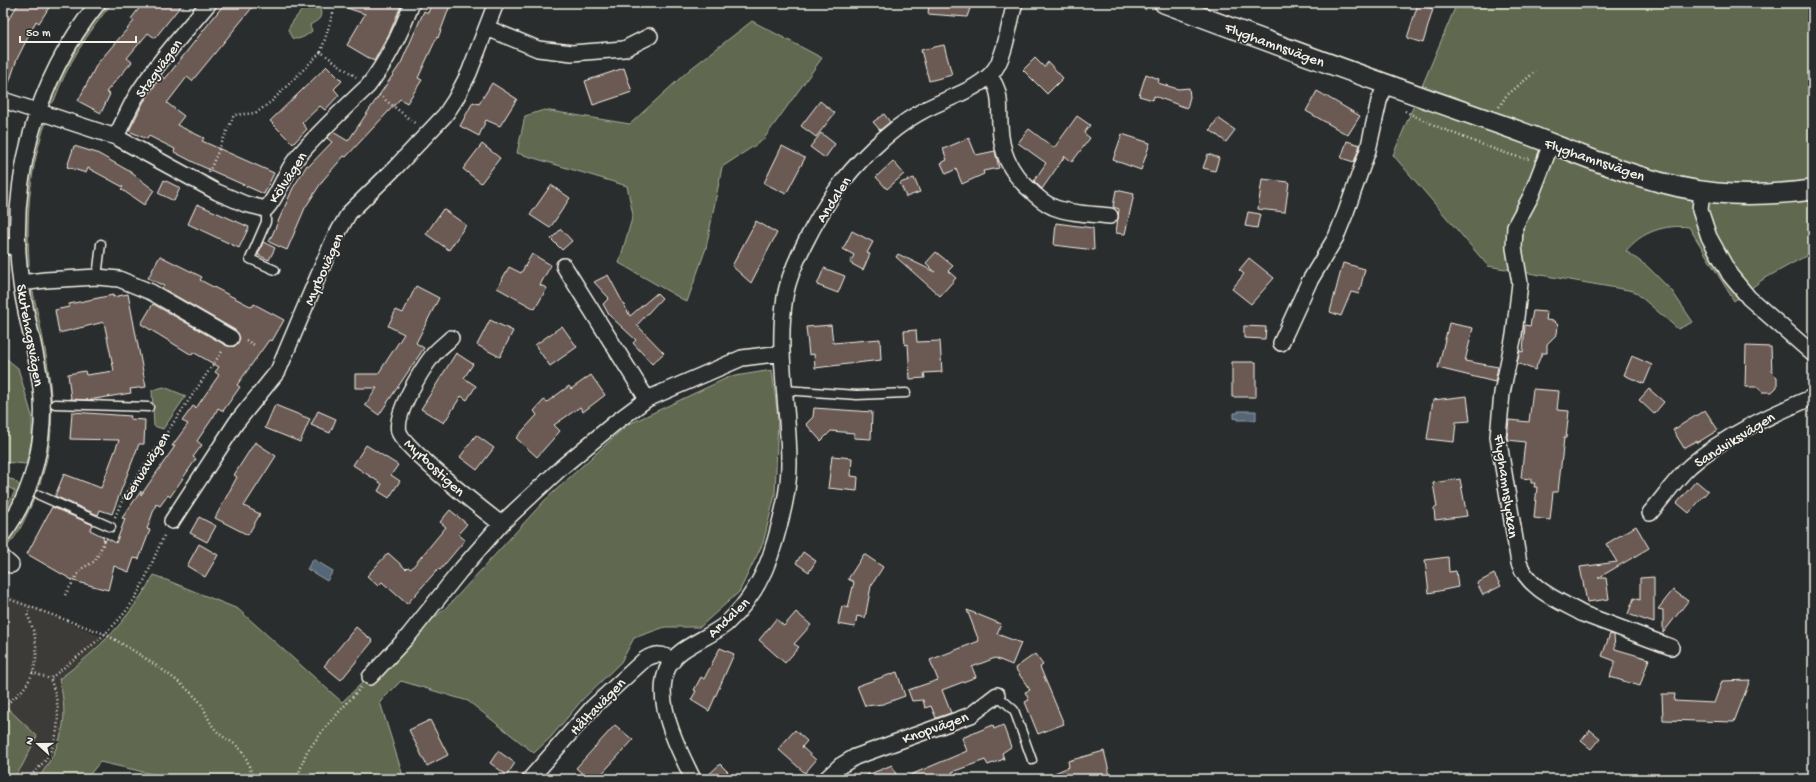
<svg xmlns="http://www.w3.org/2000/svg" width="1816" height="782" font-family="'Gochi Hand',sans-serif">
	<style>
		.built { fill: #3e3a39 }
		.green { fill: #606950; stroke: #aaad9c }
		.water { fill: #567; stroke: #959ea4 }
		.building { fill: #6b5a53; stroke: #f4f1e8 }
		.lines { fill: none; stroke-linecap: round; stroke-linejoin: round }
		.service-casing { stroke: #f4f1e8; stroke-width: 11 }
		.minor-casing { stroke: #f4f1e8; stroke-width: 18 }
		.tertiary-casing { stroke: #f4f1e8; stroke-width: 22 }
		.path { stroke: #f4f1e8; stroke-width: 2.5; stroke-dasharray: 1 3; stroke-linecap: butt }
		.service { stroke: #2a2d2e; stroke-width: 8 }
		.minor { stroke: #2a2d2e; stroke-width: 15 }
		.tertiary { stroke: #2a2d2e; stroke-width: 19 }
		.labels { text-anchor: middle; stroke-width: 3; stroke-linejoin: round; paint-order: stroke }
		.street-label { font-size: 15px; fill: #f4f1e8; stroke: #2a2d2e }
	</style>
	<rect width="100%" height="100%" fill="#2a2d2e"/>
	<filter id="ink" filterUnits="userSpaceOnUse"><feTurbulence type="fractalNoise" baseFrequency=".025" numOctaves="2"/><feDisplacementMap in="SourceGraphic" scale="8" xChannelSelector="R" yChannelSelector="G"/><feConvolveMatrix kernelMatrix="1 2 1 2 8 2 1 2 1" color-interpolation-filters="sRGB"/></filter>
	<g filter="url(#ink)">
		<path class="built" d="M3,593l104,46 -48,40 5,20 -2,38 -13,25 -11,17h-35z"/>
		<path class="green" d="M106,3h6c-24,30 -45,61 -58,98l-2,2 -3,-1 20,-46 22,-34z
			M1457,3h356v249l-51,28 -28,21 -45,-74c-24,-3 -48,5 -63,24l22,16 24,24 21,31 -15,7 -44,-38 -146,-25 -95,-111z
			M309,5h6l5,3c3,11 -2,12 -10,17l2,6c-6,5 -13,10 -20,7l-4,-8c2,-6 15,-23 21,-25z
			M752,21l70,37 -59,82 -41,27 -16,81 -19,54 -68,-39 14,-48 -6,-29 -110,-33 8,-37 19,-6 86,14 59,-54z
			M46,122c-16,45 -20,91 -17,138v6h-2l-2,-5 1,-73 14,-63z
			M29,291l4,1c17,79 33,139 -3,216 -6,13 -14,32 -26,40v-5l38,-81z
			M3,356l15,12 14,48v23l-6,25 -23,-2z
			M772,370l6,48 -3,77 -12,48 -24,49 -39,35h-35l-31,11 -13,24 -39,38 -31,37 -17,16 -66,-52 -67,-20 -21,21 24,77h-230l-74,-17 -14,17h-48c24,-35 32,-57 21,-100 43,-32 68,-58 95,-104l84,34 104,93 43,-41 65,-57 95,-104 82,-75 102,-48z
			M164,387l22,9 -23,33 -9,-3 -2,-36z
			M6,478l8,2 7,7 -18,35v-9l12,-22 -11,-6z
			M3,704l34,32 -15,30 -9,13h-10z"/>
		<path class="water" d="M1238,411h18v9h-18v-2l-4,1v-6h4z
			M313,559l20,12 -6,10 -20,-12z"/>
		<path class="building" d="M19,3h33l-13,20 -3,-2 -19,38 -11,33 -3,-1v-73l5,2z
			M143,3h40l-28,35 -7,-5 -21,25 5,4 -26,30 4,2 -9,19 -23,-12 19,-37 37,-43 -3,-2z
			M225,3h31l-64,78 -5,-4 -20,26 17,13 -7,9 27,13 -2,3 72,32 -10,21 -65,-29 -25,-13 1,-3 -26,-13 -2,3 -18,-8 14,-28 18,-27 4,3z
			M338,3h64l-12,29 -16,29 -27,-16 18,-31 -27,-9z
			M432,3h19l-13,35 -1,-1 -19,41 4,2 -15,23 -7,-4 -54,58 -2,-1 -21,24 -18,28 -18,42 -18,-8 24,-54 14,-23 2,1 23,-24 -5,-4 6,-6 15,9 53,-78 23,-52 4,2z
			M929,3h43l-5,14 -39,-3z
			M1418,4l15,5 -10,34 -16,-5z
			M944,45l8,30 -23,6 -8,-31z
			M1035,58l9,9 4,-5 15,16 -16,16 -24,-24z
			M327,66l15,15 -8,8 5,6 -14,15 -5,-4 -18,17 5,6 -14,15 -23,-23z
			M624,68l8,24 -39,13 -8,-24z
			M1146,74l13,5 -1,4 20,6 11,-1 1,9 -3,11 -33,-12 -1,4 -14,-4z
			M492,83l25,16 -17,27 -14,-6 -7,16 -19,-10 13,-24 6,2z
			M1317,91l43,25 -12,19 -42,-24z
			M820,101l15,12 -19,24 -15,-11z
			M884,114l6,8 -10,8 -7,-8z
			M1077,116l13,9 -6,8 6,5 -18,24 -7,-6 -23,33 -8,-8 12,-18 -28,-20 11,-14 25,19z
			M1218,118l17,12 -9,12 -16,-12z
			M821,133l14,11 -10,14 -15,-11z
			M1122,134l28,9 -9,27 -28,-10z
			M969,138l7,17 19,-4 4,17 -16,3 1,3 -22,10 -6,-15 -10,5 -5,-11 6,-3 -4,-11z
			M1347,141l13,4 -6,17 -13,-4z
			M482,144l18,14 -19,25 -18,-14z
			M74,146l23,7 32,18 25,19 -10,15 -23,-16 2,-2 -35,-19 -2,5 -19,-6z
			M782,146l23,12 -19,36 -22,-11z
			M1208,154l11,4 -4,13 -12,-3z
			M893,161l11,13 -17,15 -11,-12z
			M914,178l6,14 -14,5 -6,-14z
			M1262,179l27,3 -4,30 -27,-3z
			M164,180l16,8 -6,13 -16,-8z
			M551,185l19,13 -20,30 -20,-13z
			M1116,190l18,4 -9,40 -9,-1 3,-24 -6,-2z
			M197,204l52,23 -10,21 -51,-24z
			M443,209l23,16 -17,25 -23,-16z
			M1248,212l12,2 -3,14 -12,-2z
			M756,221l21,12 -26,50 -19,-17z
			M1056,223l37,5 1,22 -40,-5z
			M561,229l11,12 -10,9 -11,-11z
			M852,231l21,11 -6,11 3,1 -7,16 -13,-7 4,-8 -11,-6z
			M263,242l12,6 -6,12 -11,-5z
			M936,252l17,14 -5,5 8,7 -16,18 -44,-39 2,-3 37,18 -9,-9z
			M532,254l19,11 -11,20 7,3 -12,21 -38,-21 12,-21 12,6z
			M160,256l42,21 -2,3 52,27 2,-3 30,16 -12,21 -3,-1 -32,45 3,2 -17,24 -5,-3 -4,8 -17,25 5,4 -9,12 3,2 -26,38 -2,-2 -8,11 -4,-2 -9,25 3,1 -11,29 -5,-1 -5,14 -15,-6 -6,24 -34,-9 -47,-27 25,-47 41,18 -3,5 14,7 -1,2 2,2 2,-3 9,5 9,-24 -3,-1 19,-27v4l34,-49h-3l16,-22 -6,-3 11,-15 3,2 23,-33 -4,-3 4,-5 -26,-15 -1,3 -51,-31 12,-20 74,42h8l5,-8 -5,-8 -73,-42 2,-2 -16,-8z
			M1249,258l25,20 -23,26 -19,-15 12,-15 -5,-4z
			M1343,263l22,6 -6,25 -8,-2 -10,24 -11,-4z
			M824,268l21,8 -7,17 -21,-8z
			M608,275l22,41 27,-23 5,5 -25,27 27,28 -12,11 -19,-21 3,-3 -27,-25 -6,-11 6,-6 -15,-16z
			M416,286l23,12 -23,45 8,5 -45,67 -14,-10 12,-17h-22v-14h23l26,-40 -16,-8 8,-16 7,3z
			M128,294l18,93 -16,2 1,4 -42,7 -18,-1 -3,-25 17,-3 1,4 28,-4 -10,-49 -45,11 -4,-23 14,-3v-3l44,-9v2z
			M1533,311l14,1 -1,8 8,1 4,4 -1,9 -10,10v9h-5l-7,17 -18,-7 3,-12 3,1 2,-27 5,1z
			M490,320l23,11 -13,26 -23,-12z
			M1449,323l24,5 -8,33 33,6 -3,15 -57,-14z
			M831,325l2,18 47,-4 1,21 -66,8 -1,-14 -5,1 -3,-28z
			M562,326l15,21 -27,19 -15,-21z
			M1244,326l22,1 -1,12 -21,-1z
			M916,330l1,12 23,-1 2,31 -18,1 1,5 -15,1 -2,-35 -3,1 -1,-14z
			M1746,346l25,1 1,26 5,4v10l-5,5h-10l-4,-5h-13z
			M456,353l17,11 -9,14 12,8 -9,14 -6,-4 -17,27 -23,-14z
			M1632,356l20,9 -8,19 -20,-9z
			M1232,362h24v35h-24z
			M591,375l14,20 -22,17 -3,-5 -26,18 6,6 -23,26 -21,-19 21,-23 -3,-4 10,-11 3,2 22,-16 2,3z
			M1533,389l26,2 -2,19 12,1 -3,27h-2l-6,54h-5l-3,28 -16,-2 3,-31h-3l1,-4h-4v-4l-10,-1 4,-36 -17,-2 -1,-3 2,-17 20,2z
			M1649,389l15,13 -10,12 -15,-14z
			M1467,396l3,25 -14,1 -2,20 -27,-3 6,-39z
			M275,405l35,14 -10,23 -35,-14z
			M814,408l58,4 -1,27 -17,-1v-5l-23,-2 -10,10 -15,-17 7,-7z
			M1705,410l13,20 -21,13 -1,-2 -12,7 -11,-18z
			M318,411l18,8 -6,14 -19,-8z
			M72,412l59,4 -1,3 15,1 -1,24h-5l-27,70 -12,-4 -2,5 -43,-19 9,-22 37,14 18,-48 -49,-1z
			M476,435l18,13 -17,22 -17,-13z
			M255,442l21,14 -32,50 16,8 -12,21 -33,-17 22,-41 -3,-2z
			M366,445l32,20 -7,10 9,6 -11,17 -11,-7 4,-7 -29,-19z
			M832,456l20,2 -1,18 7,1 -1,14 -29,-3z
			M1460,479l7,37 -32,4 -1,-12 3,-1 -4,-24z
			M1696,481l12,10 -19,22 -12,-10z
			M450,510l17,14 -9,10 7,6 -25,30 -2,-1 -31,35 -25,-22 -4,4 -11,-10 21,-23 18,16 2,-2 3,2 35,-42 -6,-5z
			M199,517l17,9 -9,16 -17,-9z
			M1636,526l13,22 -51,30h8l3,21 -22,3 -7,-35 37,-5 -11,-18z
			M199,544l19,11 -13,22 -18,-11z
			M803,552l13,9 -7,11 -13,-9z
			M864,554l19,13 -12,19 -6,32 -8,-2 -2,11 -17,-3 4,-18 6,2 6,-26 -6,-3z
			M1448,557l1,15 7,-1 2,16 -29,6 -4,-33z
			M1494,574l7,12 -18,9 -6,-12z
			M1654,577v46l-26,-9 6,-16 6,2v-22z
			M1673,590l15,11 -25,32v-23l-5,-1z
			M967,610l34,14 -4,10 24,9 -9,22 -17,-7 -23,9 4,10 -34,13 9,23 -15,5 -5,-12 -6,2 -2,-8 -11,1 -4,-11 30,-10 -8,-20 49,-19z
			M796,612l15,13 -17,19 5,3 -14,16 -26,-23 17,-21 8,7z
			M356,627l17,14 -32,39 -17,-14z
			M1610,634l4,1 1,14 34,10 -9,27 -30,-9 5,-16 -13,-5z
			M720,648l14,6 -25,57 -18,-11 5,-9 -2,-1 7,-13 3,2z
			M1035,654l8,11 -3,2 24,57 -26,10 -13,-32 4,-2 -4,-8 5,-2 -15,-22z
			M897,672l8,24 -22,8 -18,2 -8,-20z
			M1750,680l-16,42 -71,-2 -1,-26h13l-1,7 40,2 8,-22z
			M430,720l18,35 -21,11 -18,-36z
			M615,725l18,15 -36,39h-9l-12,-11z
			M993,725l1,4 9,-4 8,22 -9,6 2,6 -16,6 -3,-5 -33,12 3,7h-54l66,-28 -5,-13z
			M795,730l12,11 -5,6 14,13 -11,13 -27,-24z
			M1590,730l10,8 -9,11 -10,-8z
			M498,751l17,12 -8,12 -17,-12z
			M1104,751l7,28h-71l29,-12 -1,-6z
			M720,764l15,15h-31z
			M892,765l6,14h-38v-1z"/>
		<g class="lines">
			<g class="service-casing">
				<path id="service" d="M266,209v13l-16,37 25,11
					M97,277l4,-33
					M784,390l73,5 49,-2
					M55,404l94,3
					M39,495l72,32
					M997,695l17,15 18,50"/>
			</g>
			<g class="minor-casing">
				<path id="minor" d="M487,28l51,21 34,4 52,-4 26,-13
					M989,76c13,14 10,31 11,49 1,27 9,46 29,64 7,7 15,14 24,18 17,7 39,7 57,9
					M3,100l113,37 101,55 28,12 21,5c13,-14 18,-35 30,-50 22,-27 48,-50 72,-73 20,-26 33,-53 44,-83
					M116,137c6,-13 12,-26 19,-39 21,-34 48,-64 74,-95
					M1551,144l-20,52 -16,30 -1,22 6,35 -6,52 -12,58 -4,44 21,126c10,27 41,38 64,51l88,33
					M1702,191l-2,19 9,27 21,38 19,23 64,56
					M3,247l15,-2
					M564,266l83,133
					M21,283l24,-3 52,-3 22,2 32,13 80,46
					M451,338c-6,6 -13,11 -18,17 -11,14 -39,59 -34,77 6,17 84,78 102,92
					M1281,343l28,-61 27,-45 10,-25 22,-62 11,-49 7,-17
					M1650,513c13,-15 25,-33 40,-47 35,-31 81,-51 123,-69
					M172,521l64,-98 42,-52 55,-130 16,-28 46,-45 50,-53 10,-15 14,-27 27,-70
					M3,534c30,-40 44,-97 38,-146 -4,-35 -15,-69 -20,-104 -14,-100 14,-203 77,-281
					M3,558l8,7
					M370,677l39,-42 51,-64 41,-47 61,-57 54,-45 31,-23 95,-41 40,-5
					M530,779l63,-72 51,-47c11,-7 19,-7 29,1
					M693,779c-16,-34 -52,-98 -11,-128 14,-10 30,-16 44,-27 25,-23 40,-50 49,-83 7,-25 14,-50 14,-77 0,-56 -13,-112 -4,-167 5,-31 32,-79 50,-105 19,-28 54,-62 84,-79 21,-13 62,-23 76,-44 11,-16 14,-46 20,-66
					M826,779l14,-13 15,-9 116,-42 26,-20"/>
			</g>
			<g class="tertiary-casing">
				<path id="tertiary" d="M1164,3c110,41 221,81 332,120 71,24 146,63 221,70 32,3 64,1 96,-3"/>
			</g>
			<path class="path" d="M1130,3l18,7
				M321,52l15,-49
				M379,95l37,29
				M1499,107l7,-11 30,-25
				M1405,111c24,13 48,22 73,32 17,6 34,14 53,16
				M209,172l25,-57 22,-2 16,-12 49,-49 35,25
				M246,340l10,6
				M115,517l10,-23 98,-144
				M65,595l16,-26 14,-8 12,-25
				M3,597l102,37c27,15 74,44 94,67 7,9 9,21 17,29 6,8 17,11 24,19 8,9 9,19 14,30
				M32,672l18,7
				M3,706c36,-22 41,-56 24,-92l2,-6
				M28,779c6,-7 14,-14 19,-21 14,-22 14,-56 3,-79 26,-22 55,-41 76,-68 18,-23 26,-51 39,-77
				M297,779l9,-26 19,-25 36,-41"/>
			<use href="#service" class="service"/>
			<use href="#minor" class="minor"/>
			<use href="#tertiary" class="tertiary"/>
		</g>
	</g>
	<g class="labels">
		<g class="street-label">
			<text transform="translate(1275 44) rotate(20)" y="5">Flyghamnsvägen</text>
			<text transform="translate(158 68) rotate(-54)" y="5">Stagvägen</text>
			<text transform="translate(1595 159) rotate(19)" y="5">Flyghamnsvägen</text>
			<text transform="translate(287 177) rotate(-57)" y="5">Kölvägen</text>
			<text transform="translate(833 199) rotate(-57)" y="5">Andalen</text>
			<text transform="translate(323 269) rotate(-66)" y="5">Myrbovägen</text>
			<text transform="translate(31 335) rotate(80)" y="5">Skutehagsvägen</text>
			<text transform="translate(1734 439) rotate(-32)" y="5">Sandviksvägen</text>
			<text transform="translate(145 466) rotate(-58)" y="5">Genuavägen</text>
			<text transform="translate(435 467) rotate(43)" y="5">Myrbostigen</text>
			<text transform="translate(1507 486) rotate(82)" y="5">Flyghamnslyckan</text>
			<text transform="translate(728 617) rotate(-43)" y="5">Andalen</text>
			<text transform="translate(597 706) rotate(-46)" y="5">Håltavägen</text>
			<text transform="translate(935 727) rotate(-20)" y="5">Knopvägen</text>
		</g>
	</g>
	<rect width="1816" height="782" fill="none" stroke="#2a2d2e" stroke-width="16"/>
	<rect x="8" y="8" width="1800" height="766" fill="none" stroke="#f4f1e8" stroke-width="1.5" filter="url(#ink)"/>
	<g transform="translate(38 744) rotate(291)" stroke="#2a2d2e" stroke-width="3" paint-order="stroke">
	<path d="M0-3L7 15L0 10L-7 15Z" fill="#f4f1e8"/>
	<text y="-6" font-size="11" font-weight="bold" text-anchor="middle" fill="#f4f1e8">N</text>
	</g>
	<path d="M20 36v6h116v-6" fill="none" stroke="#f4f1e8" stroke-width="2"/>
	<text x="26" y="36" font-size="12" fill="#f4f1e8" stroke="#2a2d2e" stroke-width="3" paint-order="stroke">50 m</text>
</svg>
